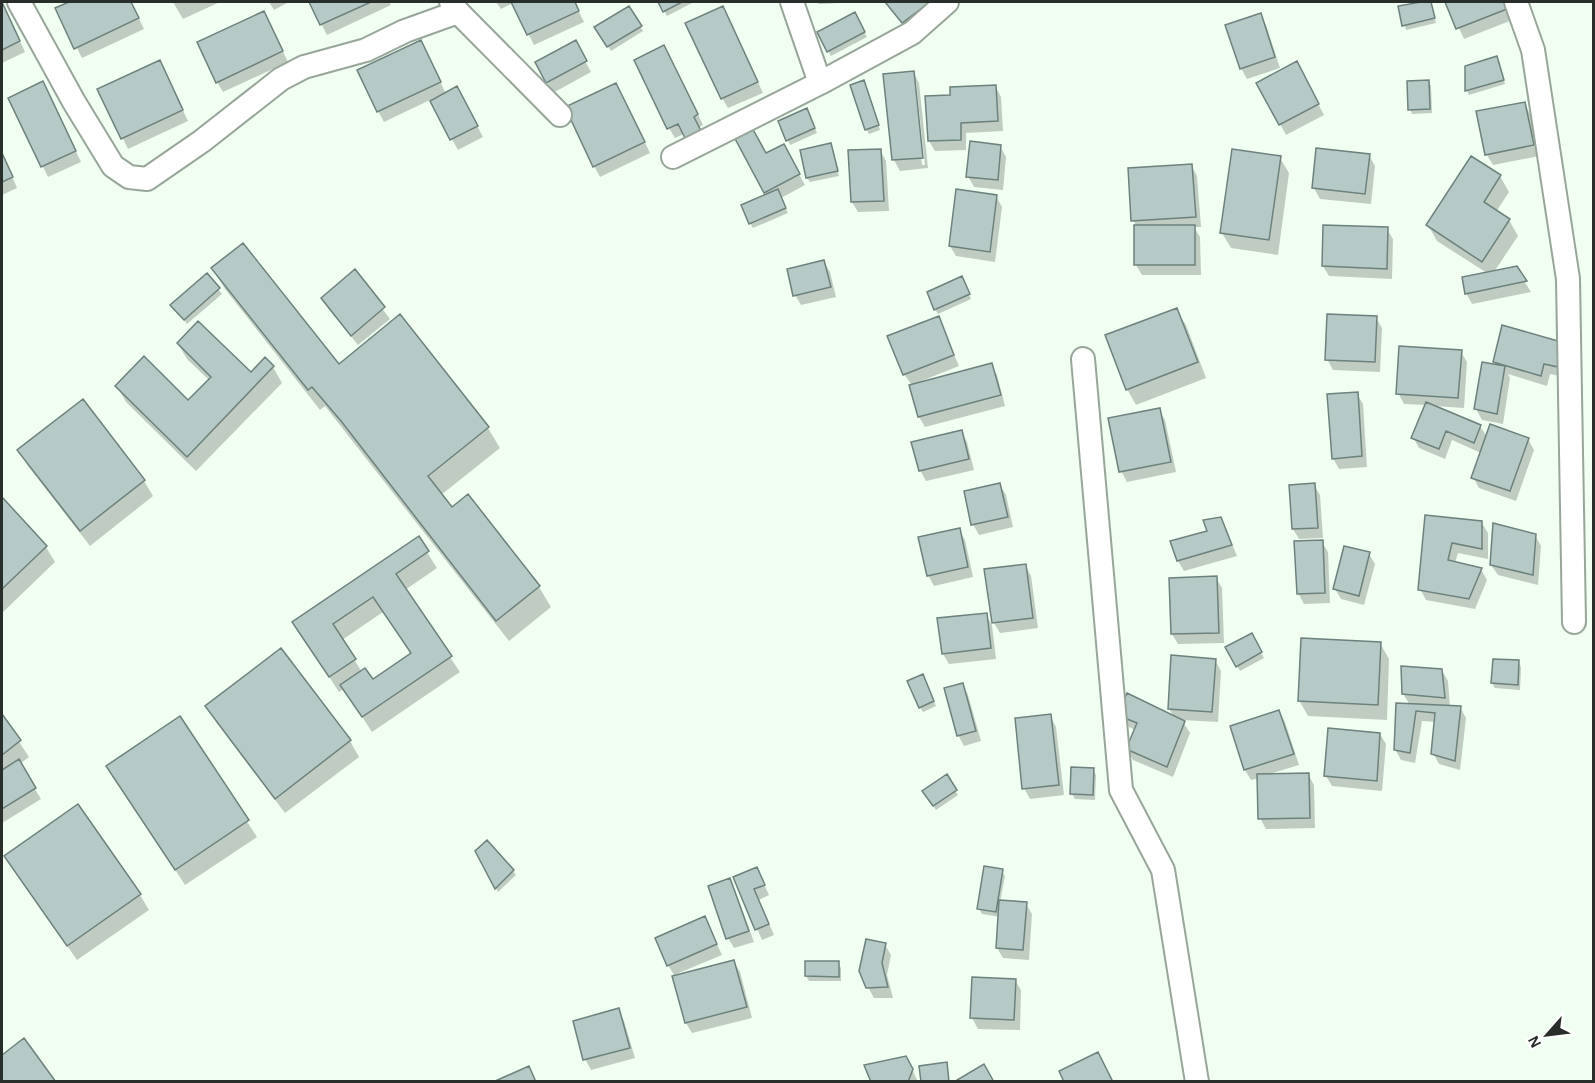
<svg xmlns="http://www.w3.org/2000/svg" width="1595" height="1083" font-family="'Alegreya Sans',sans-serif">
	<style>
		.shadow { fill: #0003; fill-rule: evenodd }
		.building { fill: #b5cac6; stroke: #6d817d; stroke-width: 1.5 }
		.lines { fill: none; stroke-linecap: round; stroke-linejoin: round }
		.minor-casing { stroke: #98a69a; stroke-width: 26 }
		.minor { stroke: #fff; stroke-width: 22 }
	</style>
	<rect width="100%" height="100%" fill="#f0fff2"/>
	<path class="shadow" d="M2,2l23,50 -23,11z
		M72,2h59l13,27 -62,29 -25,-49z
		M173,2h47l-37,17z
		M269,2h20l-15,8z
		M310,2h79l2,3 -64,30z
		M496,2h78l10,20 -50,23 -21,-42 -12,6z
		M659,2h35l-27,14z
		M817,2h22v1l-20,1z
		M885,2h63l-39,31z
		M1428,2l4,4 4,17 -30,7 -6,-22z
		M1447,2h57l8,18 -48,19z
		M629,8l14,23 -32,20 -15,-23z
		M854,14l13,23 -36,19 -12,-23z
		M1260,15l6,10 14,43 -33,11 -6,-11z
		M728,18l35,75 -35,15 -6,-10z
		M269,23l19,39 -65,30 -6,-10z
		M575,42l16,30 -38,21 -16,-30z
		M426,52l20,42 17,5 20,38 -25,13 -28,-50 -46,22 -6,-11z
		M670,57l33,68 -5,3 -6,20 -8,-14 -9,4 -6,-10z
		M1499,63l6,21 -36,11 -2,-4v-24z
		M165,72l23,49 -60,28 -29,-59z
		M913,72l6,11 9,85 -28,3 -6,-11 -9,-85zM913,81h3l9,84h-3z
		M1302,73l22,42 -38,20 -28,-52z
		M1428,81l3,5 1,27 -20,1 -2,-5z
		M863,82l17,48 -11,4 -3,-5z
		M616,84l34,69 -50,24 -6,-11z
		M995,86l6,11 2,34 -37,2v17l-31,1 -6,-10 23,-45z
		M49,94l32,68 -33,15 -38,-79z
		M1524,103l6,11 9,42 -46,9 -6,-10z
		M809,115l8,18 -27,12 -2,-5z
		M734,134l31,21 24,1 16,29 -24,13 7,15 -35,15 -3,-5 17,-27z
		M831,145l8,31 -29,6 -3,-4z
		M1000,146l6,11 -3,33 -29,-3 -6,-11z
		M880,150l6,11 3,50 -31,1 -6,-10z
		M2,154l15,34 -15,7z
		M1369,155l6,11 -4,38 -51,-5 -6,-11z
		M1280,158l9,15 -11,82 -47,-7 -9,-15z
		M1191,165l6,11 4,51h-7l6,10 1,38h-59l-6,-10 1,-38 -4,-7z
		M1500,176l9,16 -13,20 13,8 9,16 -24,36 22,-4 15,24 -59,12 -6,-11 21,-20 -50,-32 -9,-16z
		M996,196l6,11 -7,55 -39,-6 -6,-10z
		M1387,229l6,10 -1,40 -63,-3 -6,-10z
		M824,262l6,10 6,25 -35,8 -6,-10z
		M213,269l125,97 150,62 12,20 -59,47 11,14 87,78 12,20 -42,34 -184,-235 -5,4 -95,-121z
		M355,272l35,47 -32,26 -29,-36 -6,-11z
		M207,275l15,19 -35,30 -12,-14z
		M964,283l7,16 -33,15 -3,-5z
		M1176,310l10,15 20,53 -70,27 -9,-16z
		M938,318l21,48 -40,16v2l72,-19 6,10 8,31 -80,21 -6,-10 -8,-33 -7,-10z
		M1376,318l6,10 -2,44 -47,-2 -6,-11z
		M178,344l73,30 14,-15 8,8 9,16 -86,88 -70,-69 -9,-16 71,16 21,-22 -22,-21z
		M1564,344v33l-14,-3 -3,12 -39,-12 2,4 -7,46 -21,-4 -6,-11 21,-43 -3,-4z
		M1461,352l6,10 -3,46 -31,-2 47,20 7,11 41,2 6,11 -18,51 -37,-13 -6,-11 8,-24 -29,-13 -7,19 -26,-11 -6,-11 13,-32 -22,-1 -6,-11z
		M1593,384h1v31l-1,-1z
		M1357,394l6,10 4,63 -28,2 -6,-11z
		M1159,410l6,10 11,52 -49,10 -6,-11z
		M961,432l6,10 7,28 -48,11 -6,-11z
		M19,450l125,31 9,15 -63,50 -62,-80z
		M1000,485l6,10 7,32 -34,8 -6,-11z
		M1314,485l6,10 3,43 -24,1 -6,-10z
		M2,499l44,48 9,15 -53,51z
		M1427,517l55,6 6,10v26l-30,-6 -3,10 26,6 6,11 -12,29 -49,-9 -6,-11z
		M1221,518l16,38 -53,15 -6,-10z
		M959,530l6,10 8,37 -39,9 -6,-11z
		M1535,535l6,11 -3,39 -40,-10 -7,-10z
		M418,538l19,30 -32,22 55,82 -88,60 -28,-43 -5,3 -45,-69zM383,612l29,43 -40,27 -10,-10 -20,-32z
		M1322,542l6,10 2,51 -26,1 -6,-11z
		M1369,554l6,10 -11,41 -23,-6 -6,-10z
		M1025,565l6,11 7,52 -38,5 -6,-10 -8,-52z
		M1216,578l6,10 2,55 -46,1 -6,-10 -2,-55z
		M986,615l6,10 4,34 -47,5 -6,-10z
		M1251,635l13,23 -24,13 -13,-23z
		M1380,643l9,16 -2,61 -79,-4 -9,-16z
		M281,651l69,90 9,16 -74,56 -69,-91 -9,-15z
		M1215,660l6,11 -3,51 -36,-2 8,13 -17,44 -40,-17 -6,-11 8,-19 -10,-5 -6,-10 56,3 -6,-9z
		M1518,662l3,5 -1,23 -25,-2 -3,-5z
		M1442,671l6,10 2,26h10l6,11 -6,52 -21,-6 -6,-11 3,-31 -14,-1 -7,42 -14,-3 -6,-11 15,-44 -7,-11z
		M925,681l11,25 -13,6 -3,-5z
		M962,684l6,11 13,46 -17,5 -6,-11z
		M1279,711l6,11 14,43 -30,9h39l6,11 1,43 -49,1 -6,-11 -1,-40 -8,2 -6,-10 -14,-43z
		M2,716l27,41 -9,7 21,35 -39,24z
		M1050,716l6,11 8,68 -34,4 -6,-11z
		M180,718l77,119 -72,48 -77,-118z
		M1380,734l6,10 -4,47 -50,-5 -6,-10z
		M1093,770l3,5 -1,25 -20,-1 -3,-5z
		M946,776l12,19 -22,15 -12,-19z
		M476,851l37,20 3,4 -18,17z
		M1002,871l3,5 -5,26 26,2 6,10 -3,46 -26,-2 -6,-10 3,-31 -18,-3 -3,-5z
		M15,872l125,23 9,15 -72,50z
		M735,878l27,2 7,15 -10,5 15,35 -12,5z
		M729,880l6,10 19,52 -20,6 -6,-10z
		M710,929l12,26 -48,20 -6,-10z
		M885,945l6,10 -4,20 6,23h-19l-6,-11z
		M734,962l6,10 12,46 -60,15 -6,-10 -12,-46z
		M838,963l3,5v13h-32l-3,-5z
		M973,978l42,2 6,10 -1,40 -42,-1 -6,-11z
		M618,1010l6,11 11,37 -44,12 -6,-11z
		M912,1069l6,13h-46z"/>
	<path class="building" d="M2,2l18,39 -18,9z
		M69,2h62l8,16 -65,31 -19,-41z
		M309,2h62l-51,23z
		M511,2h64l4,9 -52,24z
		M658,2h24l-19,10z
		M885,2h45l-28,21z
		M1421,2h10l4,16 -33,8 -4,-20z
		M1445,2h59l3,7 -51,20z
		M629,6l13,20 -35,21 -13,-20z
		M723,6l35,76 -37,17 -36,-76z
		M264,11l19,40 -67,32 -19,-41z
		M855,12l10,20 -38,20 -10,-20z
		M1261,13l14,44 -35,12 -15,-44z
		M421,40l20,42 -64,30 -20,-42z
		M576,40l11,21 -41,22 -11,-21z
		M664,45l34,69 -4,3 7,14 -16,7 -7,-14 -11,5 -33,-69z
		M1497,56l7,24 -39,11v-25z
		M160,60l23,50 -62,29 -24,-50z
		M1297,61l22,43 -40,21 -23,-42z
		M914,71l9,87 -31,2 -9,-86z
		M864,80l15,45 -14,5 -15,-45z
		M1429,80l1,29 -22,1 -1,-29z
		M43,81l33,70 -35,16 -33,-69z
		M616,83l29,59 -52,25 -28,-60z
		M996,85l2,36 -37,2v17l-33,1 -3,-45 25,-1v-8z
		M457,86l21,40 -28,14 -20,-39z
		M1525,102l9,43 -49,10 -9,-44z
		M807,108l8,20 -29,13 -8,-20z
		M750,124l16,29 18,-9 16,30 -36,19 -32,-60z
		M970,141l31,4 -3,35 -32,-3z
		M831,143l7,28 -32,7 -6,-28z
		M1316,148l54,6 -5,40 -53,-6z
		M881,149l3,52 -33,1 -3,-52z
		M1232,149l49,7 -12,84 -49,-7z
		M2,153l11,24 -11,5z
		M1471,156l30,19 -17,27 26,17 -28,43 -56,-37z
		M1192,164l4,53 -65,4 -3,-53z
		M778,189l8,19 -37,16 -8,-19z
		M956,189l41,6 -7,57 -41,-6z
		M1134,225h61v40h-61z
		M1323,225l65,2 -1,42 -65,-3z
		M243,243l96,121 61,-50 89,113 -61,49 24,31 16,-13 72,92 -44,35 -155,-200 -29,-34 -4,3 -97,-122z
		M824,260l7,27 -38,9 -6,-27z
		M1517,266l10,15 -62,13 -3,-17z
		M355,269l30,38 -34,29 -30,-38z
		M207,273l13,15 -36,32 -14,-15z
		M962,276l8,18 -36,16 -7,-18z
		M1177,308l21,54 -72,28 -21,-55z
		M1327,314l50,2 -2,46 -50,-2z
		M939,316l15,39 -51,20 -16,-39z
		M198,321l53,51 14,-15 9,9 -87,91 -72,-71 29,-30 44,44 23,-23 -34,-34z
		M1502,325l63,18 -7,24 -14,-3 -3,12 -48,-14z
		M1399,346l63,4 -4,48 -62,-4z
		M1482,362l23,4 -8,48 -23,-5z
		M992,363l9,32 -83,22 -9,-32z
		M1358,392l4,64 -30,3 -5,-65z
		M83,399l62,81 -65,51 -63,-81z
		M1426,402l55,23 -7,18 -28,-12 -7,18 -28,-11z
		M1160,408l11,54 -52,10 -11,-54z
		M1490,424l39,14 -19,53 -39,-13z
		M962,430l7,29 -50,12 -8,-29z
		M1000,483l8,34 -37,8 -7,-34z
		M1315,483l3,45 -26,1 -3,-44z
		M2,497l45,49 -45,43z
		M1425,515l57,6v28l-30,-6 -4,17 34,8 -13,31 -51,-9z
		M1221,517l11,28 -55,16 -7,-20 37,-10 -4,-11z
		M1493,523l43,11 -3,41 -43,-10z
		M960,528l8,39 -41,9 -9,-39z
		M419,536l10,15 -33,23 56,82 -90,61 -22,-32 25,-17 8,11 38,-26 -38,-56 -40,27 23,35 -27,18 -37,-55z
		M1323,540l2,53 -28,1 -3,-53z
		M1344,546l26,6 -11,44 -26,-7z
		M1026,564l7,54 -41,5 -8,-54z
		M1217,576l2,57 -48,1 -2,-56z
		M987,613l4,35 -49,6 -5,-36z
		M1252,633l10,19 -26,15 -11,-20z
		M1301,638l80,4 -3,63 -80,-4z
		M281,648l70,92 -76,59 -70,-93z
		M1171,655l45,4 -4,53 -44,-3z
		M1493,659l26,1 -1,25 -27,-2z
		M1401,666l41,3 3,29 -43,-4z
		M923,674l11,27 -15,7 -12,-27z
		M963,683l13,48 -19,5 -13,-48z
		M1127,693l58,28 -18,46 -41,-18 11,-26 -20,-8z
		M1396,703l65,3 -6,55 -24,-7 4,-41 -19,-2 -6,42 -16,-3z
		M1279,710l15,44 -50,16 -14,-44z
		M2,714l19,26 -19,15z
		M1051,714l8,71 -37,4 -7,-71z
		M180,716l69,104 -74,50 -69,-104z
		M1328,728l52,5 -3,48 -53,-5z
		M19,759l17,29 -34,21v-39z
		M1071,767l23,1 -1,27 -23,-1z
		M1309,773l1,45 -52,1 -1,-45z
		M947,774l10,16 -24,16 -11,-15z
		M78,804l63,90 -74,52 -63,-90z
		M487,840l27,30 -19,19 -20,-38z
		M984,866l19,3 -7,43 -19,-3z
		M757,867l8,18 -11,4 15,35 -14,6 -22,-53z
		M730,878l19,53 -23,8 -18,-53z
		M999,900l28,2 -4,48 -27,-2z
		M705,916l12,28 -50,22 -12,-28z
		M866,939l20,4 -4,20 6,24 -22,1 -7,-17z
		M734,960l13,47 -62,16 -13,-47z
		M805,961h34v16l-34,-1z
		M972,977l44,2 -2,41 -44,-2z
		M619,1008l11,40 -47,12 -10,-39z
		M24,1038l32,44h-54v-27z
		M1098,1052l15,30h-49l-5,-11z
		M906,1056l7,13 -5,13h-37l-7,-17z
		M947,1062l2,20h-28l-2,-16z
		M984,1064l10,18h-36l-1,-2z
		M529,1066l7,16h-43z"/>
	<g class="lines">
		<g class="minor-casing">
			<path id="minor" d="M19,2l55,100 39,64 16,11 18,2 55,-38 79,-62 23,-12 62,-17 39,-19 53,-19
				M451,2l7,10 102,103
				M792,2l28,81
				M1516,2l17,48 35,229 6,343
				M673,157l147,-74 92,-50 35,-31
				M1083,359l38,431 42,80 34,212"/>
		</g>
		<use href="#minor" class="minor"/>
	</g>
	<rect width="1595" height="1083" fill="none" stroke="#292e2a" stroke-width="6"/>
	<g transform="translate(1547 1035) rotate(242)" stroke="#ffffff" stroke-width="4.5" paint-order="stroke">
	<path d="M0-4.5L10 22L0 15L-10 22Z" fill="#292e2a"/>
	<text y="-9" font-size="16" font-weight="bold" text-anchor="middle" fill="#292e2a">N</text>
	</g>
</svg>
